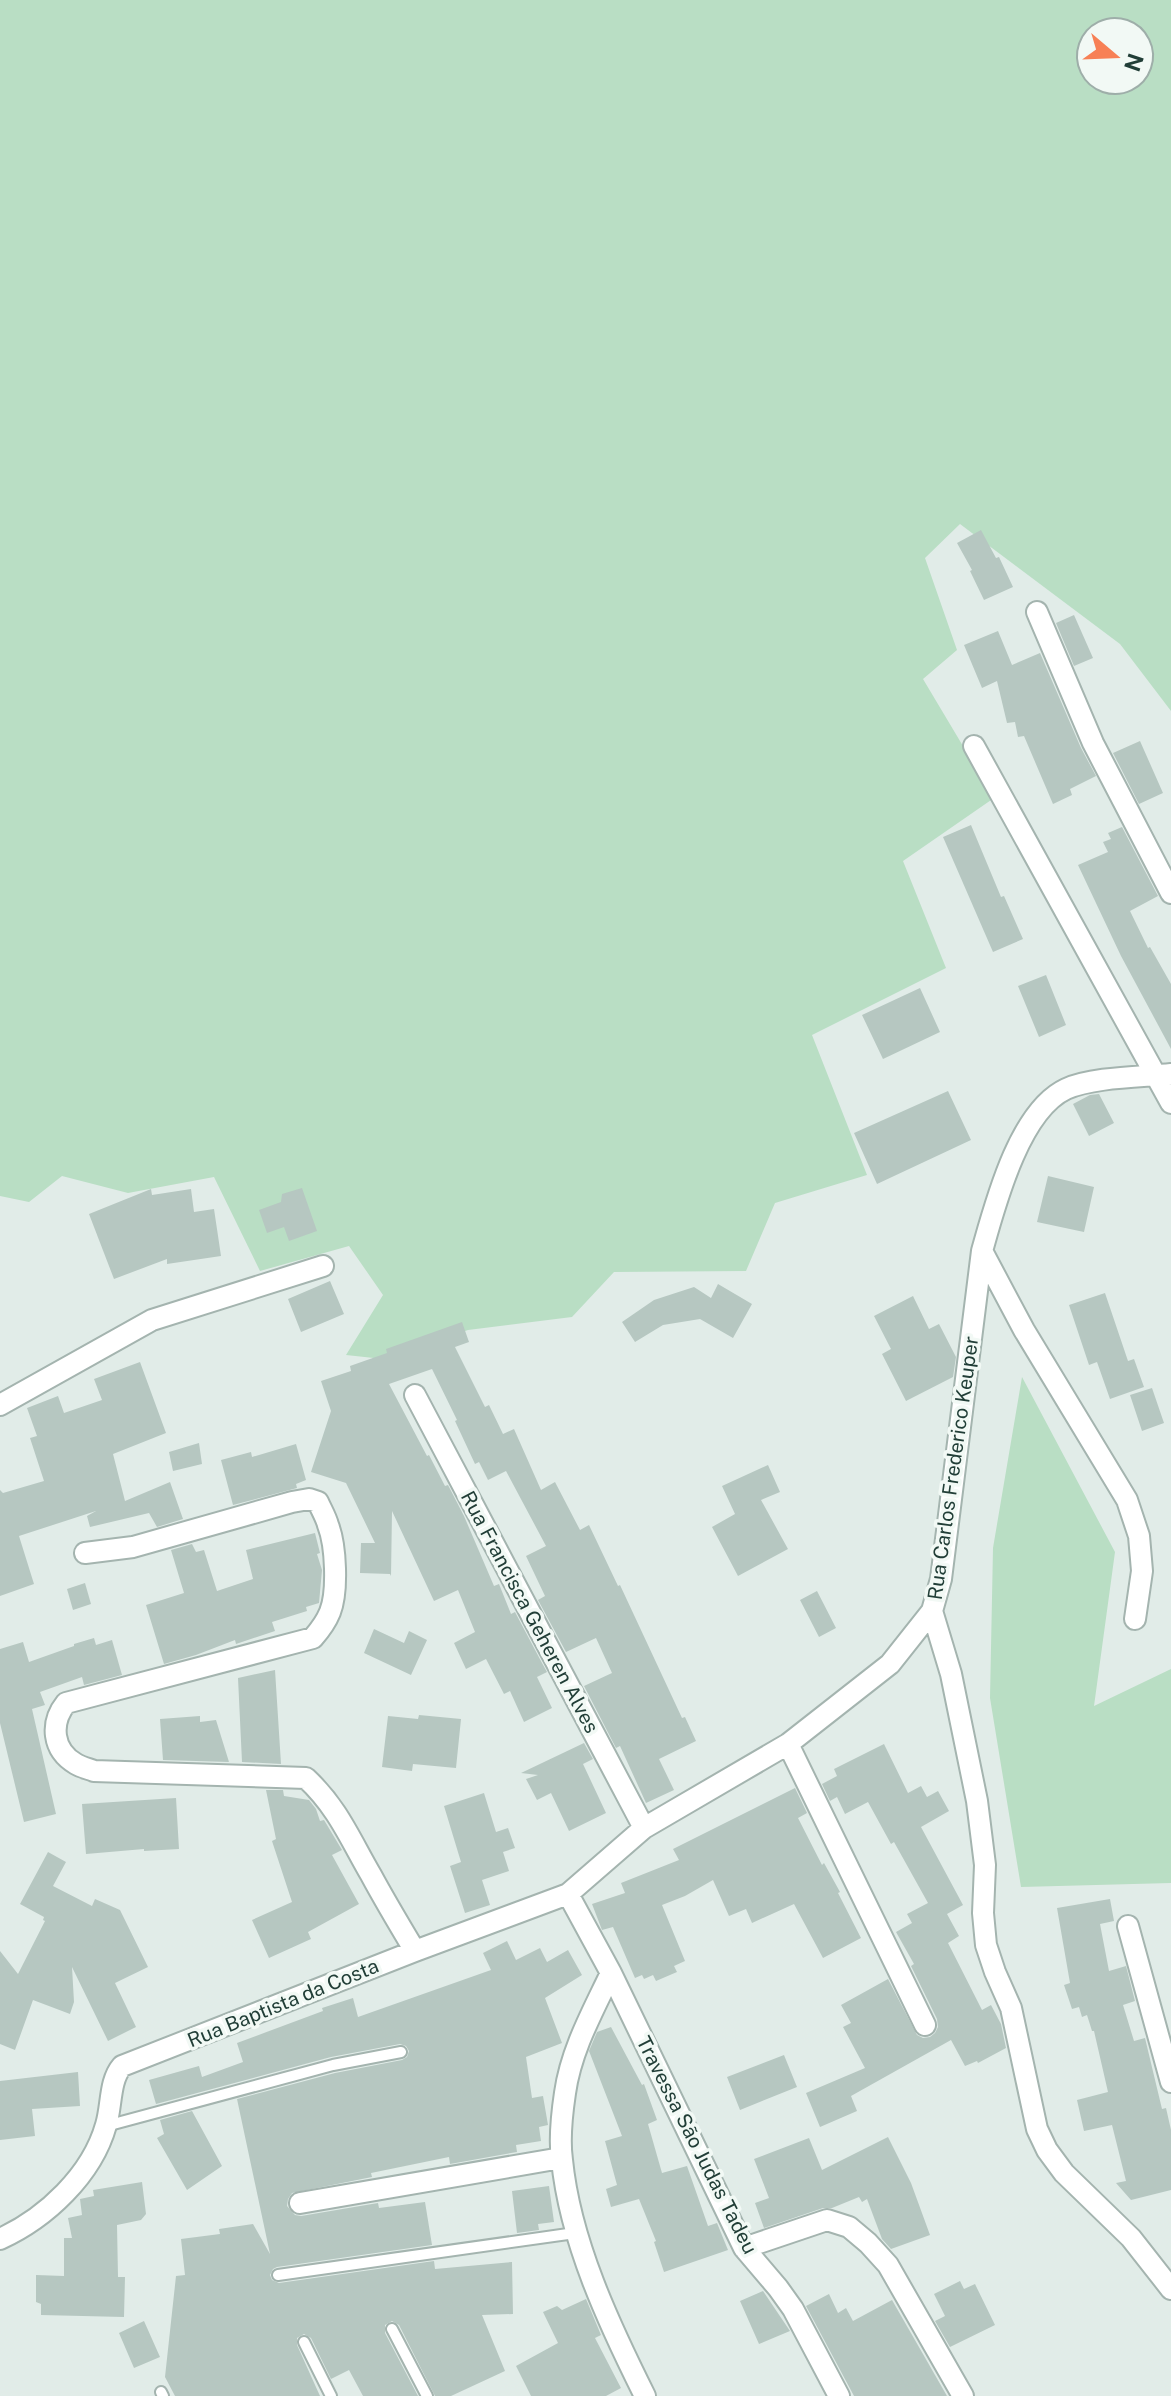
<svg xmlns="http://www.w3.org/2000/svg" width="1171" height="2396" font-family="'Public Sans',sans-serif">
	<style>
		.green { fill: #b9dec4; fill-rule: evenodd }
		.building { fill: #b6c7c1 }
		.lines { fill: none; stroke-linecap: round; stroke-linejoin: round }
		.lane-casing { stroke: #a4b4af; stroke-width: 14 }
		.street-casing { stroke: #a4b4af; stroke-width: 24 }
		.lane { stroke: #fff; stroke-width: 10 }
		.street { stroke: #fff; stroke-width: 20 }
		.labels { text-anchor: middle; stroke-width: 7; stroke-linejoin: round; paint-order: stroke }
		.street-label { font-size: 20px; fill: #213e37; stroke: #f2f9f5 }
	</style>
	<rect width="100%" height="100%" fill="#e1ece8"/>
	<path class="green" d="M0,0h1171v711l-51,-67 -160,-120 -35,34 32,92 -34,29 71,119 -91,63 43,107 -134,67 55,140 -92,28 -29,68 -132,1 -42,45 -104,13 -85,29 -37,-4 37,-60 -34,-49 -89,25 -46,-94 -86,16 -66,-17 -33,26 -29,-6zM1091,32h48v48h-48z
		M1022,1377l93,175 -21,154 77,-37v214l-150,4 -31,-189 3,-150z"/>
	<path class="building" d="M981,530l15,28 3,-1 14,30 -29,13 -14,-29 2,-1 -15,-27z
		M1074,615l19,43 -19,8 -18,-43z
		M998,631l14,34 28,-12 41,95 15,28 -26,13 2,6 -19,9 -29,-68 -6,1 -3,-15 -8,1 -10,-42 -15,7 -18,-43z
		M1140,741l23,52 -24,11 -26,-51z
		M971,825l30,72 3,-1 19,43 -30,13 -50,-115z
		M1122,827l36,69 -28,15 18,37 2,-1 21,37v65l-50,-93 -43,-91 30,-13 -5,-10 8,-3 -3,-6z
		M1046,975l20,50 -27,12 -21,-51z
		M920,988l20,44 -57,27 -21,-44z
		M948,1091l23,49 -94,44 -23,-51z
		M1099,1094l15,29 -25,13 -16,-32 17,-9z
		M1048,1176l46,11 -10,45 -47,-10z
		M302,1188l15,43 -28,10 -5,-14 -17,6 -8,-23 22,-8 1,-8z
		M151,1189l1,6 39,-6 3,23 20,-3 7,47 -54,8v-5l-53,20 -25,-65z
		M330,1281l14,33 -43,18 -13,-33z
		M718,1284l34,20 -19,34 -33,-19 -37,6 -28,17 -13,-20 32,-22 40,-13 17,11z
		M1105,1293l23,68 6,-2 10,28 -34,12 -13,-37 -8,3 -20,-60z
		M913,1296l16,33 10,-5 17,33 -3,20 -47,24 -24,-47 9,-5 -17,-33z
		M462,1322l7,20 -14,5 30,60 4,-2 14,29 11,-5 27,61 14,-8 25,48 9,-5 29,61 2,-1 62,133 3,-1 11,24 -37,18 15,31 -28,13 -26,-57 -4,2 -32,-62 28,-13 -16,-35 -30,14 -28,-52 7,-4 -19,-40 20,-10 -40,-75 -18,9 -9,-18 -4,2 -20,-43 2,-1 -25,-51 -43,15 38,72 2,-1 16,31 3,-1 16,31 30,70 5,-2 12,30 4,-2 27,51 5,9 -10,5 15,31 -28,14 -14,-31 -6,3 -18,-35 -20,10 -12,-26 21,-11 -17,-42 -24,11 -42,-90 -1,65 -1,-2 -30,-1 1,-30h14l-29,-60 -35,-11 20,-61 -10,-30 30,-10 -1,-5 37,-13 -1,-4z
		M140,1362l26,71 -53,21 12,47 45,-19 13,37 -26,8 -8,-14 -59,14 -3,-11 9,-5 -77,25 15,48 -34,12v-106l3,3 41,-12 -14,-43 7,-2 -10,-28 31,-12 6,17 38,-13 -8,-21z
		M1152,1388l12,35 -22,8 -12,-36z
		M199,1443l3,21 -29,7 -4,-19z
		M296,1444l10,36 -10,4 1,4 -64,17 -12,-45 30,-8 1,5z
		M768,1465l12,27 -19,8 27,49 -50,27 -26,-49 23,-13 -13,-28z
		M315,1533l5,20 -3,1 5,16 -3,33 -13,4 1,4 -35,11 3,9 -39,13 -1,-4 -39,15 -32,9 -18,-59 38,-12 -13,-43 21,-6 4,8 8,-2 13,41 36,-12 -7,-29z
		M85,1583l6,21 -18,6 -6,-21z
		M817,1591l19,37 -17,9 -19,-37z
		M374,1629l30,14 5,-12 18,9 -16,35 -47,-22z
		M94,1638l2,7 16,-5 10,35 -38,10 -2,-8 -42,15 5,13 -13,4 24,105 -32,8 -24,-99v-74l23,-7 6,20 45,-16v-2z
		M275,1670l6,94 -39,-2 -4,-84z
		M419,1715l42,4 -5,49 -43,-4 -1,7 -30,-4 6,-51 30,3z
		M200,1716v6l16,-2 13,42 -66,-2 -3,-41z
		M584,1743l9,16 -10,5 23,49 -37,18 -18,-38 -14,7 -11,-21 12,-4 -17,-2z
		M884,1744l24,49 13,-7 6,11 11,-6 11,20 -28,16 42,78 -16,9 12,22 -11,7 34,67 9,-5 10,19 5,24 -28,15 -1,-2 -12,5 -14,-26 -100,56 6,15 -37,16 -14,-34 59,-25 -22,-41 8,-4 -10,-18 47,-26 29,56 6,3 7,-1 5,-4 3,-6 -1,-8 -26,-53 3,-2 -18,-32 16,-9 -5,-9 21,-11 -34,-61 -3,2 -23,-42 -23,12 -8,-17 -7,4 -8,-17 15,-8 -3,-7z
		M795,1788l12,25 -9,5 24,47 2,-2 16,29 -2,1 23,45 -38,20 -29,-54 -42,19 -6,-14 -17,7 -16,-36 -28,16 -23,9 23,56 -11,5 3,6 -21,9 -3,-6 -9,4 -2,-4 -7,3 -22,-51 -11,3 -10,-26 33,-11 -4,-10 58,-23 -6,-11z
		M266,1790h17l1,6 25,4 7,9 4,12 4,-1 18,30 -10,5 27,49 -51,28 3,7 -42,19 -17,-38 40,-18 -20,-61 4,-2z
		M484,1793l12,39 12,-4 7,20 -12,4 6,19 -27,9 8,25 -25,8 -15,-47 11,-4 -17,-56z
		M176,1798l3,51 -35,2v-2l-58,5 -4,-50z
		M48,1852l18,10 -13,24 39,20 3,-7 25,11 28,57 -33,16 21,44 -28,14 -36,-74 2,35 -4,12 -37,-14 -18,50 -15,-6v-93l18,23 27,-53 -2,-1 1,-3 -24,-13z
		M1110,1899l4,22 -14,3 9,47 17,-5 9,35 -12,4 11,36 11,-3 17,71 4,-1 5,22v60l-40,10 -15,-17 10,-2 -14,-56 -28,6 -7,-31 31,-8 -14,-61h-2l-5,-16 -5,2 -3,-10 -7,2 -8,-24 6,-2 -13,-75z
		M507,1941l9,19 24,-12 7,14 21,-12 14,25 -37,23 17,45 -36,14 6,41 11,-2 5,29 -9,2 2,14 -25,4 1,7 -67,12 -1,-7 -78,16 1,4 -80,16 -4,6 -1,7 8,9 6,1 77,-13 1,5 46,-6 7,43 -155,22 -4,2 -3,6 2,5 7,3 155,-22 1,8 77,-7 1,52 -31,1 23,56 -54,25h-16l-36,-71 -7,-4 -7,4v8l33,63h-55l-14,-26 -18,9 -20,-41 -7,-4 -7,4v7l23,51h-145l-10,-19 11,-101 9,-1 -4,-36 39,-5 -1,-5 34,-5 17,30 -33,-155 98,-26 67,-13 5,-3 2,-6 -3,-5 -6,-2 -69,13 -175,47 -7,-24 50,-14 3,11 41,-15 -6,-19 86,-32 -1,-3 31,-10 5,19 133,-47 -8,-17z
		M611,2027l31,58 2,-1 13,36 -9,4 14,49 25,-7 21,60 9,-3 11,27 -64,22 -10,-30 2,-1 -17,-42 -28,8 -5,-18 11,-4 -12,-44 17,-5 -33,-85 8,-19z
		M784,2055l13,32 -57,23 -13,-33z
		M78,2072l2,34 -48,3 3,27 -35,4v-59z
		M192,2111l30,55 -35,24 -30,-52 7,-4 -4,-14z
		M888,2137l23,46 19,52 -39,14 -9,-10 -15,-40 -5,3 -3,-5 -27,11h-9l-59,20 -9,-25 14,-5 -15,-39 55,-21 13,32z
		M142,2182l4,32 -5,6 -24,5 1,52h7l-1,40 -83,-2v-11l-5,-2v-27l28,1v-38h8l-4,-20 14,-3 -2,-16 14,-3 -1,-6z
		M549,2186l5,36 -16,2 1,6 -22,3 -5,-42z
		M960,2281l4,8 11,-5 20,41 -45,22 -15,-26 10,-5 -11,-22z
		M763,2291l27,40 -31,13 -19,-43z
		M829,2294l9,19 8,-5 7,13 39,-21 55,96h-93l-48,-90z
		M586,2299l15,36 -6,3 26,50 -15,8h-75l-15,-30 42,-23 -15,-31 14,-6 5,4z
		M144,2321l16,36 -26,11 -15,-35z"/>
	<g class="lines">
		<g class="lane-casing">
			<path id="lane" d="M106,2126l227,-61 68,-13
				M278,2275l297,-42
				M392,2329l35,67
				M304,2342l27,54
				M161,2392l2,4"/>
		</g>
		<g class="street-casing">
			<path id="street" d="M1037,612l56,131 78,150
				M974,746l197,357
				M982,1251l42,79 103,170 12,36 3,35 -7,48
				M415,1395l229,433
				M0,1405l152,-85 171,-54
				M85,1553l48,-6 159,-45 17,-3 9,3c3,7 8,15 10,23 8,20 10,67 2,87 -4,10 -10,18 -17,26l-247,65c-16,20 -14,47 10,61 5,3 13,5 18,7l212,7c32,30 44,61 65,97 14,26 29,51 44,76
				M932,1611l19,63 26,127 8,64 -2,48 3,32 9,27 16,36 26,121 10,21 17,23 67,65 40,51
				M788,1744l137,281
				M568,1894l43,79 133,275 34,40 15,21 46,87
				M1128,1926l43,156
				M611,1973c-18,38 -40,77 -46,120 -3,20 -6,46 -3,67 8,81 47,164 83,236
				M300,2203l261,-45
				M0,2239c46,-21 92,-64 106,-114 6,-19 3,-44 16,-59l293,-115 153,-57 76,-66 144,-84 102,-80 42,-53 9,-32 41,-328c13,-46 37,-140 84,-162 26,-12 76,-12 105,-15
				M744,2248l83,-28 22,7 19,16 20,22 75,131"/>
		</g>
		<use href="#lane" class="lane"/>
		<use href="#street" class="street"/>
	</g>
	<g class="labels">
		<g class="street-label">
			<text transform="translate(953 1468) rotate(-82)" y="7">Rua Carlos Frederico Keuper</text>
			<text transform="translate(530 1612) rotate(62)" y="7">Rua Francisca Geheren Alves</text>
			<text transform="translate(283 2003) rotate(-22)" y="7">Rua Baptista da Costa</text>
			<text transform="translate(697 2145) rotate(63)" y="7">Travessa São Judas Tadeu</text>
		</g>
	</g>
	<g transform="translate(1115 56) rotate(109)"><circle r="38" fill="#f2f9f5" stroke="#9eaea9" stroke-width="2"/>
	<path d="M0-6L14 30L0 20L-14 30Z" fill="#f78055"/>
	<text y="-12" font-size="22" font-weight="bold" text-anchor="middle" fill="#213e37">N</text>
	</g>
</svg>
